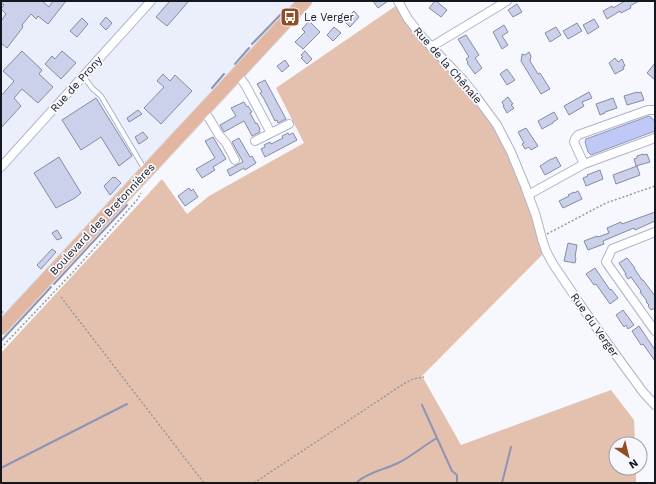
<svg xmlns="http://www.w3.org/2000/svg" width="656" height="484" font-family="'Work Sans',sans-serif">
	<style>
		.built { fill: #ebeefb }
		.green { fill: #e4c0ae }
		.water { fill: #c0c9f6; stroke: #8d94b6 }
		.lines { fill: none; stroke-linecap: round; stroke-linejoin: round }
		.stream { stroke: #8d94b6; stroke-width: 2 }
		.building { fill: #cbd0eb; stroke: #868ba3 }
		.service-casing { stroke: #adb3cc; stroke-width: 6 }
		.minor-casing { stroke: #adb3cc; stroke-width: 10 }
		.primary-casing { stroke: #d5d5d7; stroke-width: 15 }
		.path { stroke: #97989f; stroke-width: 1.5; stroke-dasharray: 2 2; stroke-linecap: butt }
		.service { stroke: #fff; stroke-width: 4 }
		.minor { stroke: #fff; stroke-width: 8 }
		.primary { stroke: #e2b6a0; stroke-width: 13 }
		.labels { text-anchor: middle; stroke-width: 3.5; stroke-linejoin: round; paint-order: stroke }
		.poi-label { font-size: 11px; fill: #151720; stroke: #f7f8fd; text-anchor: start }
		.street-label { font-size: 11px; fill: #151720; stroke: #f7f8fd }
	</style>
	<rect width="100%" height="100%" fill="#f7f8fd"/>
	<path class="built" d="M1,1h295l-103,109 -192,212z"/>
	<path class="green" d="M400,3l97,122 49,126 -124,125 39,69 150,-55 23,30 1,24h-19v24h20v15h-635v-130l161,-174 25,35 22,-18 95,-53 -28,-55z"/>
	<path class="water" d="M649,116c6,3 7,9 6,15l-64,24 -3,-3 -3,-10 1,-3z"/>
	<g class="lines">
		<path class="stream" d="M252,44l34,-35
			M235,64l14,-16
			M212,88l12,-14
			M54,284l73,-79
			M1,313l1,-1
			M1,341l50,-54
			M422,405l30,66 5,4v8
			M1,468l126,-64
			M356,483c12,-11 28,-13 42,-20 14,-7 25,-17 39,-25
			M502,483l9,-36"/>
	</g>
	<path class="building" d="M1,1h41l7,6 4,-6h13l-18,23 -10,-8 -2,3 -5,-5 -9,11 1,2 -16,21 -6,-5v-22l5,-7 -5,-5 3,-4 -3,-2z
		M170,1h19l-22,25 -11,-9z
		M373,1h15l-10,7z
		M435,1h1l11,9 -6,7 -12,-9z
		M625,1h14l-9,5 1,2 -10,5 -1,-2 -13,8 -4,-8 9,-5 1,2z
		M517,4l5,8 -9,5 -5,-7z
		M354,11l5,6 -9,10 -6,-6z
		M106,17l6,6 -6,7 -6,-6z
		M82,18l6,6 -11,13 -7,-6z
		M594,19l5,8 -11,7 -5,-9z
		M309,21l11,11 -17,17 -8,-7 10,-10 -3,-3z
		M577,23l5,8 -14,8 -5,-8z
		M504,25l4,7 -6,4 6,9 -6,4 -9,-17z
		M334,27l7,6 -8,8 -6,-6z
		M556,27l5,8 -11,7 -5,-9z
		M466,35l13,20 -4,3 7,10 -7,6 -8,-11 1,-1 -2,-3 3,-2 -11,-18z
		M22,51l20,19 -3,4 14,13 -15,16 -16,-14 -8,9 7,8 -20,22v-32l13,-15 -11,-10z
		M62,51l14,12 -15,16 -16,-15 7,-8 3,3z
		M305,51l7,8 -5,5 -6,-6 2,-1 -2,-2z
		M529,52l2,4 -1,5 8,13 2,-1 10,16 -9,5 -20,-33 1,-7 3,1z
		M615,58l3,4 4,-3 3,7 -2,1 1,2 -9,5 -6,-11z
		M285,60l4,6 -7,6 -5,-6z
		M655,63v17l-8,-7z
		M507,69l8,11 -8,5 -7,-11z
		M163,74l7,7 5,-6 17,16 -31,33 -17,-16 20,-21 -7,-6z
		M265,80l21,39 -8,4 -1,-3 -2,1 -11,-22 -4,-6 2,-1 -5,-8z
		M589,92l3,6 -10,4 2,4 -15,9 -5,-9z
		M637,92l1,1 3,-1 3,8 -17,5 -3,-9z
		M508,97l5,7 -2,1 3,3 -7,5 -4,-7h1l-2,-4z
		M96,98l36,58 -13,10 -18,-29 -20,13 -19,-30z
		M613,98l4,10 -12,4v1l-5,2 -4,-11z
		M244,102l3,5 1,-1 4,6 -2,1 6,11 1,-1 3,6 -1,1 1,2 -8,4 -8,-15 -20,11 -4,-7 16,-9 -5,-8z
		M138,110l4,4 -13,8 -2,-4z
		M554,112l4,7 -5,3v1l-11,6 -4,-8z
		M526,128l12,18 -7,4 -2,-3 -4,2 -3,-5 2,-1 -6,-11z
		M143,132l5,6 -9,6 -4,-7z
		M288,133l1,2 4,-2 4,7 -32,17 -4,-8 4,-2 -1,-2 6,-3 1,2 12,-6 -1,-2z
		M213,137l13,22 -13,8 2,3 -13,8 -6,-9 19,-11 -10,-17z
		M239,138l11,19 2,-1 4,7 -11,7 -1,-2 -14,8 -3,-6 16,-8 -11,-20z
		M643,154v1l4,-1 3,8 -14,4 -2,-7 3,-1v-2z
		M59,157l22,36 -6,5 -19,10 -22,-35z
		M556,157l5,9 -16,9 -5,-9 11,-7h1z
		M637,166l3,9 -24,9 -3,-9z
		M600,170l3,9 -17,7 -3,-8 5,-2 -1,-1z
		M113,177l1,1 1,-1 6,6 -11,12 -6,-9z
		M189,188l2,3 2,-2 5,8 -13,9 -7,-10z
		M578,191l4,8 -19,9 -4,-7 10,-5 -1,-1 6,-3v1z
		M655,212v9l-20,9 -1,-2 -31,13 1,3 -16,6 -4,-9 13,-5 1,1 11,-4 -2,-5 14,-6 1,2z
		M57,230l5,8 -5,2 -5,-7z
		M568,243l9,2 -2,12 1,1 -1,5 -11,-2z
		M52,249l4,3 -15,17 -4,-4z
		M627,258l8,10h-1l8,12h1l12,16v12l-4,2 -3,-4 1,-1 -3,-3 1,-1 -7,-9 1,-1 -10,-14 -3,2 -3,-5h1l-7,-11z
		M595,268l15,22 1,-1 7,9 -8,6 -14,-20 -2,1 -8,-11z
		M623,310l11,15 -6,4 -2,-4 -2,2 -8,-12z
		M639,326l16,24v11l-12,-17 -2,1 -9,-14z"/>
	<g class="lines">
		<g class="service-casing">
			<path id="service" d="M83,76l10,13 8,7 44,74"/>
		</g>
		<g class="minor-casing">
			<path id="minor" d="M398,1l10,18 16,20 40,42 11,14 22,30 14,27 14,34 11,30 6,23 4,12 7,13 31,46 32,45 27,37 12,13
				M431,47l76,-46
				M237,73l9,13 25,47 18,-9
				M202,111l7,7 10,17 7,8 9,17
				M255,141l16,-8
				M584,164l-10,-22 1,-3 3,-4 70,-25h7
				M1,167l150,-166
				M528,195l56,-31 71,-26
				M655,232l-43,17 -6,13 49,69"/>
		</g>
		<g class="primary-casing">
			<path id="primary" d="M1,328l304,-327"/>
		</g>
		<path class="path" d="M547,234l59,-31 49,-17
			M61,297l143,186
			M1,348l73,-77 63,-71 4,-7
			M254,483l151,-100 8,-4 11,-2"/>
		<use href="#service" class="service"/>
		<use href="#minor" class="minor"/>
		<use href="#primary" class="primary"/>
	</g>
	<defs>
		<g id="bus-square" transform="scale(1)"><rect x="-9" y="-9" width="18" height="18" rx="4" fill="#934d24" stroke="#f7f8fd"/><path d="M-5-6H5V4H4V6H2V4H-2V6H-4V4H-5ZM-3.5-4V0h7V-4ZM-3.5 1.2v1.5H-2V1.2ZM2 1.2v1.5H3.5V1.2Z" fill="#fff"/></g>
	</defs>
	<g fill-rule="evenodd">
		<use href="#bus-square" x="290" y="17"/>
	</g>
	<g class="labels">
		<g class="poi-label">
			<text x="304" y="21">Le Verger</text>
		</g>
		<g class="street-label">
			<text transform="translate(448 65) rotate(49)" y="4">Rue de la Chênaie</text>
			<text transform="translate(76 84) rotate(-48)" y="4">Rue de Prony</text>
			<text transform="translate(102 219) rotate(-47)" y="4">Boulevard des Bretonnières</text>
			<text transform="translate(595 325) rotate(55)" y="4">Rue du Verger</text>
		</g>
	</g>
	<rect width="656" height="484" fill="none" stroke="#151720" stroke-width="4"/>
	<g transform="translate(628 456) rotate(145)"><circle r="19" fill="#f7f8fd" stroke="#9d9ea5"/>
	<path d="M0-3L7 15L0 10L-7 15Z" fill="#934d24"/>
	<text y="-6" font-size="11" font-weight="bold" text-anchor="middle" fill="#151720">N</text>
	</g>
</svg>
